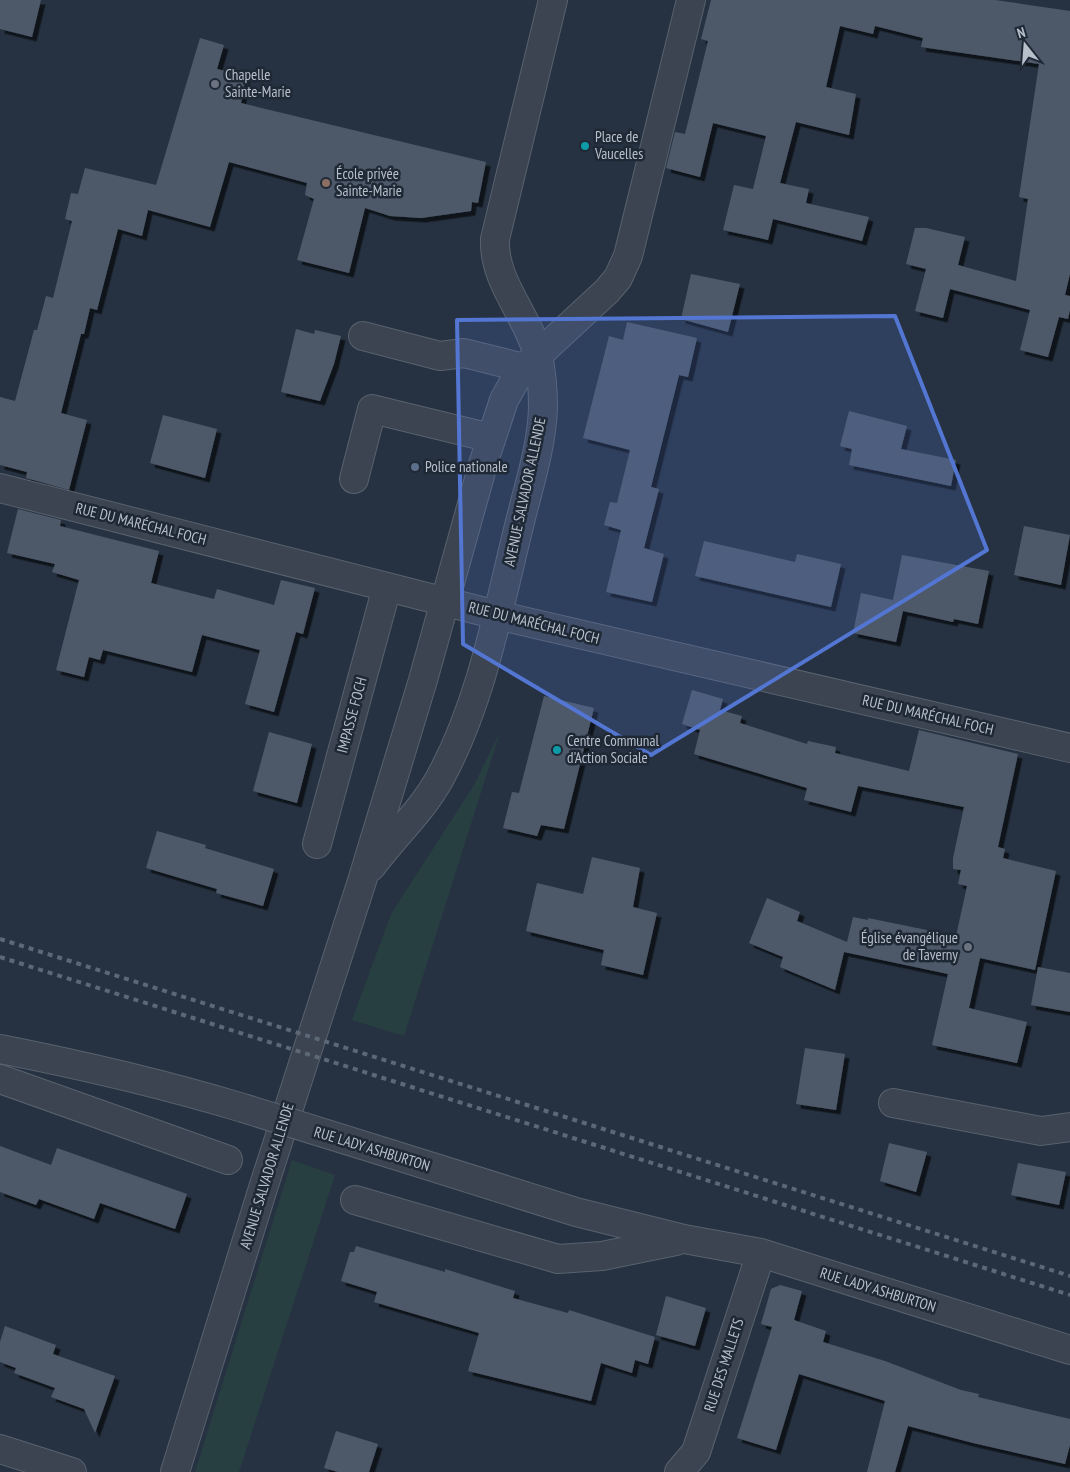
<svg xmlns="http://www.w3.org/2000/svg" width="1070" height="1472" font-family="'PT Sans Narrow',sans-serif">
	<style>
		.green { fill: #283f42 }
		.building { fill: #4d5969; filter: url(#shadow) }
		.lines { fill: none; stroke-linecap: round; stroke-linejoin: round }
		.minor-casing { stroke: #58626e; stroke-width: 30 }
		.minor { stroke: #3b4450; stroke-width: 28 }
		.rail { stroke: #5d6877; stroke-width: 4; stroke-dasharray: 5 5; stroke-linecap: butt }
		.minor-bridge-casing { stroke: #58626e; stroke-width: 30; stroke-linecap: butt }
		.minor-bridge { stroke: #3b4450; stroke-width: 28 }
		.marked { fill: #5376d3; fill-opacity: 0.2; stroke: #5376d3; stroke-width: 4; stroke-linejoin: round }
		.worship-dot { fill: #6b7280; stroke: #1f2936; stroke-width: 2 }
		.culture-dot { fill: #0f9aa8; stroke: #1f2936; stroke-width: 2 }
		.education-dot { fill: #8d6e63; stroke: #1f2936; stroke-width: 2 }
		.service-dot { fill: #5c6f8a; stroke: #1f2936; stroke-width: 2 }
		.labels { text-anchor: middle; stroke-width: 5; stroke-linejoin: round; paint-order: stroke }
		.poi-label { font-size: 15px; fill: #b7bfcb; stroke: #1f2936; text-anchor: start }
		.street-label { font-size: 15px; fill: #b7bfcb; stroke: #1f2936 }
	</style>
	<defs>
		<filter id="shadow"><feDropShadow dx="4.5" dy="4.5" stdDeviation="0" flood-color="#0009"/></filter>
	</defs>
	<rect width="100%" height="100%" fill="#263241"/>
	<path class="green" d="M500,732l-96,304 -52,-16 39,-106 83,-129z
		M292,1160l43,15 -96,297h-44z"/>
	<path class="building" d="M0,0h41l-9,37 -32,-8z
		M711,0h284l75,11v263l-5,21 5,1v14l-2,9 -9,-2 -11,40 -28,-7 10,-40 -80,-21 -7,29 -28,-7 11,-42 -20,-5 9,-36h11l39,9 -7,28 58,16 12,-82 -9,-2 20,-133 -118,-17 2,-9 -48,-12 -2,8 -33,-8 -14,61 30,7 -7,41 -53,-13 -16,61 29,6 -3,14 63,14 -7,24 -89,-22 -5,21 -45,-10 11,-45 19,4 13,-53 -53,-13 -13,54 -34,-9 9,-36 10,2 23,-93 -7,-2z
		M200,38l24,7 -7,24 29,7 -5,27 245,59 -8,41 -6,-1 -1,9 -50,7 -31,-2 -25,-8 -16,65 -52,-13 17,-61 -9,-4 2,-12 -78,-21 -19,65 -62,-17 -6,26 -24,-7 -21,81 -7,-2 -6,26h-3l-20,79 26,7 -18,70 -43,-12 1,-6 -27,-7v-68l15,4 19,-71h3l9,-34 7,2 19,-77 -7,-2 6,-26 7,1 7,-26 71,17z
		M691,274l49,10 -12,48 -47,-13z
		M627,322l70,16 -9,39 -9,-2 -28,112 8,2 -15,59 20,6 -12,48 -46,-10 15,-62 -17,-5 6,-23 7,1 13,-53 -47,-12 26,-102 14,4z
		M296,329l18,5 1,-4 26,6 -7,28 -14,37 -39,-9z
		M849,411l58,15 -6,23 55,11 -5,26 -102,-21 3,-16 -12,-3z
		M163,415l54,14 -12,49 -55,-15z
		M18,509l43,11 -1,6 99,25 -8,32 63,16 3,-10 57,16 7,-25 34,8 -12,46 -7,-2 -22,80 -29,-8 15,-54 -58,-15 -10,37 -89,-22 -3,10 -11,-3 -5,20 -28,-7 23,-90 -27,-8 3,-8 -48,-11z
		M1024,526l46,9 -9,50 -47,-10z
		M704,541l91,21 2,-8 44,10 -10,43 -136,-31z
		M902,555l87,16 -11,53 -24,-5 -1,3 -50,-11 -7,31 -43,-9 8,-40 32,7z
		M692,690l31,9 -3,11 22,6 -2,7 67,21 1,-3 28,6 -1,6 74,18 10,-41 99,24 -20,93 7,2 -2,9 53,13 -21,99 -55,-12 -11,50 58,14 -10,41 -85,-18 16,-71 -104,-22 -9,38 -55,-23 3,-10 -34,-14 18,-45 33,14 -3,9 50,21 6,-25 15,3v-2l88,18 11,-50 -9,-2 3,-14 -8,-1v-11l11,-51 -106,-21 -7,26 -47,-12 3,-12 -113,-34 6,-24 -18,-6z
		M544,696l50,12 -30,121 -23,-4 -4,11 -34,-8 9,-36 7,1z
		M269,732l43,12 -15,59 -44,-12z
		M157,831l49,14 -1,3 69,21 -11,37 -47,-13 1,-4 -71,-21z
		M592,857l48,11 -7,39 24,6 -14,62 -42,-10 3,-15 -78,-19 11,-48 46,11z
		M1038,967l32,6v39l-39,-7z
		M805,1048l40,6 -9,56 -40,-6z
		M889,1143l38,9 -11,40 -36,-11z
		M0,1146l51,19 6,-17 130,46 -12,35 -75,-26 -6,16 -55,-20 -3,6 -36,-13z
		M1018,1163l48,9 -7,33 -48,-10z
		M356,1246l89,26v-3l70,22 -2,7 55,15 1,-3 86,27 -7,27 -13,-4 -3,13 -31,-10 -10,38 -123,-30 11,-38 -105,-31 3,-10 -36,-11 9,-29h4z
		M780,1285l22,6 -8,29 32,11 -3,11 62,19 76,29 18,4 -1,3 92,22v26l-5,19 -92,-21 -65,-17 -13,46h-28l18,-71 -86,-27 -23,76 -39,-12 35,-111 -11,-3 10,-35z
		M666,1296l40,12 -11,38 -39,-11z
		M5,1326l51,19 -3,9 62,22 -20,57 -11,-24 -33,-12 4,-9 -41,-15 2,-5 -16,-6v-20z
		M336,1431l42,13 -9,28h-31l-14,-4z"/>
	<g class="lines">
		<g class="minor-casing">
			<path id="minor" d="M363,336l77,20 24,-3 60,15
				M354,479l18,-70 119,29
				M0,488l497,127 573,133
				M317,844l70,-257
				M371,867c22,-30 51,-56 69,-89 42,-77 58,-168 79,-252 9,-38 23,-79 24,-119 0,-16 -2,-37 -5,-52 -10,-40 -45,-73 -43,-116l58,-239
				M0,1049c82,16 163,35 243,59
				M0,1079l228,81
				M893,1103l148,28 29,-4
				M391,1154l185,58 108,27 77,14 309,97
				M355,1200l203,59 44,-3 74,-15
				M0,1449l72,23
				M175,1472l89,-287 98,-304 61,-201 61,-219 20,-61 10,-18 10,-14 83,-77 11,-13 10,-22 63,-256
				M679,1472l17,-20 65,-199"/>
		</g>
		<use href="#minor" class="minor"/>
		<path class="rail" d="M0,939l1070,337
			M0,957l1070,338"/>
		<g class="minor-bridge-casing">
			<path id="minor-bridge" d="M243,1108l148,46"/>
		</g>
		<use href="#minor-bridge" class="minor-bridge"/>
	</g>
	<path class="marked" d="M895,316l92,234 -336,205 -188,-111 -6,-324z"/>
	<g class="worship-dot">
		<circle cx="215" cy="84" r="5"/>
		<circle cx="968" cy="947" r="5"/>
	</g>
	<g class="culture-dot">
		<circle cx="585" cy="146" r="5"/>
		<circle cx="557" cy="750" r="5"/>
	</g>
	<circle class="education-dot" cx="326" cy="183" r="5"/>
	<circle class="service-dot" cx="415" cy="467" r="5"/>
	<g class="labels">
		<g class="poi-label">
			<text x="225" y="80">Chapelle<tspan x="225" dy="17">Sainte-Marie</tspan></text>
			<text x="595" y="142">Place de<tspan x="595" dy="17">Vaucelles</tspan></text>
			<text x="336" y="179">École privée<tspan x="336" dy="17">Sainte-Marie</tspan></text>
			<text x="425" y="472">Police nationale</text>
			<text x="567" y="746">Centre Communal<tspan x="567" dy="17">d'Action Sociale</tspan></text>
			<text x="958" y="943" text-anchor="end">Église évangélique<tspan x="958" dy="17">de Taverny</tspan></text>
		</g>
		<g class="street-label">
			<text transform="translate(525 492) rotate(-78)" y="5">AVENUE SALVADOR ALLENDE</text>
			<text transform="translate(141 524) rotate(14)" y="5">RUE DU MARÉCHAL FOCH</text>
			<text transform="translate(534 623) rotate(14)" y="5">RUE DU MARÉCHAL FOCH</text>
			<text transform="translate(352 715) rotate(-75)" y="5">IMPASSE FOCH</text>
			<text transform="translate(928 715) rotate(13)" y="5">RUE DU MARÉCHAL FOCH</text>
			<text transform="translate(372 1149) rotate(17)" y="5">RUE LADY ASHBURTON</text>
			<text transform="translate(267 1176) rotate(-73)" y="5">AVENUE SALVADOR ALLENDE</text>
			<text transform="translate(878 1290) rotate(17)" y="5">RUE LADY ASHBURTON</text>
			<text transform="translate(724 1365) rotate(-72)" y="5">RUE DES MALLETS</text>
		</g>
	</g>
	<g transform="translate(1025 45) rotate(343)" stroke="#1f2936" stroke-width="4" paint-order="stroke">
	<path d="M0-4L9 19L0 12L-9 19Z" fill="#b7bfcb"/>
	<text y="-8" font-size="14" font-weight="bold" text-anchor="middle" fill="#b7bfcb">N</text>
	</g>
</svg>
